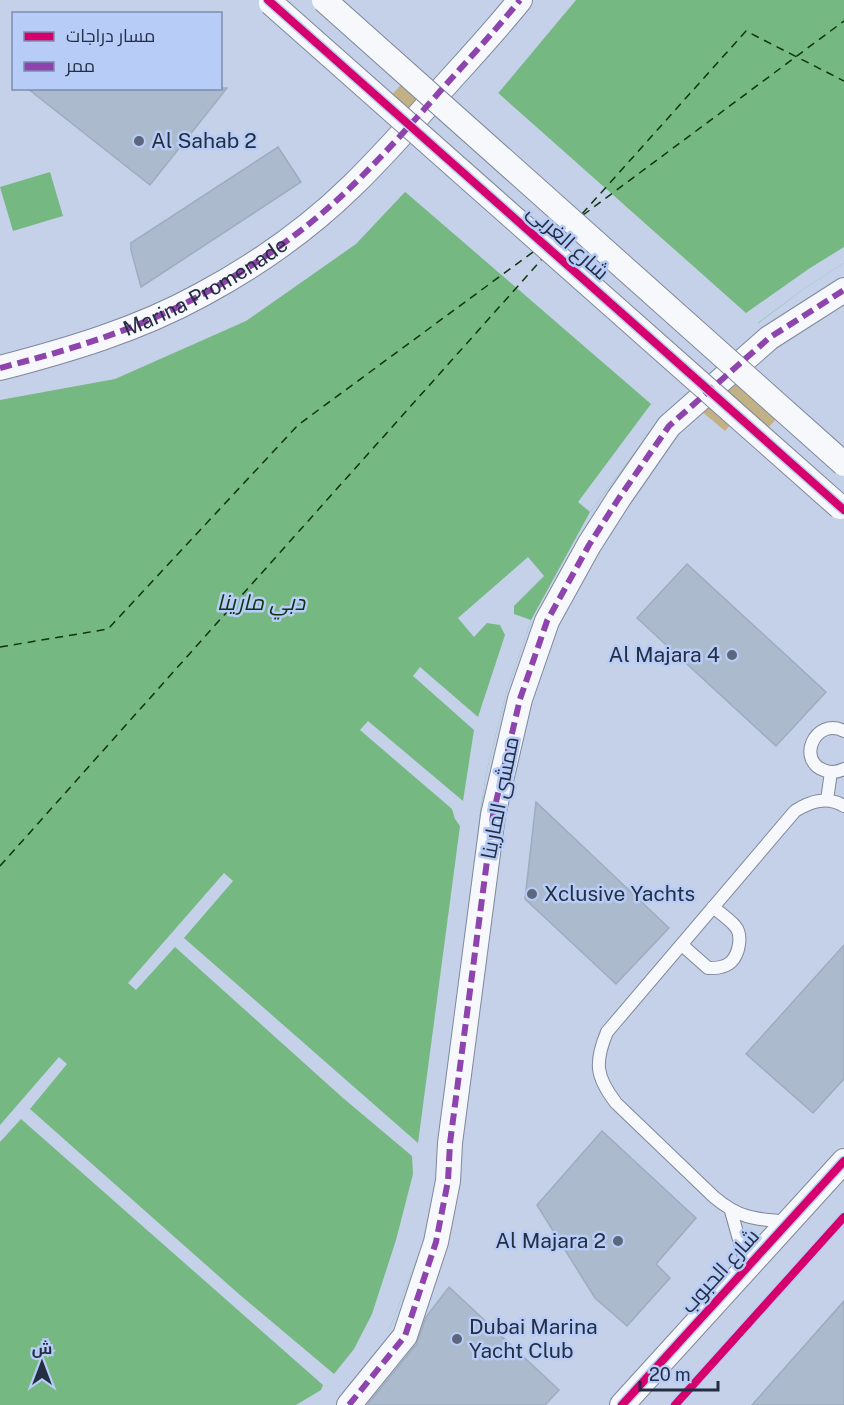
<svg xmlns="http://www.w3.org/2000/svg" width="844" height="1405" font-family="'Public Sans',Cairo,sans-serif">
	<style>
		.green { fill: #c3b186 }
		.water { fill: #75b882 }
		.pier { fill: #c5d1e8 }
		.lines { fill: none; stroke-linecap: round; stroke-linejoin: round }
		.ferry { stroke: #0e3310; stroke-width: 1.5; stroke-dasharray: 8 6; stroke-linecap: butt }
		.building { fill: #abbacd; stroke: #9dacbe; stroke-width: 1.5 }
		.lane-casing { stroke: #7f889b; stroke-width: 14 }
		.street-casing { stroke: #7f889b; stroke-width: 26 }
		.lane { stroke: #f6f8fc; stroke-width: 12 }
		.street { stroke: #f6f8fc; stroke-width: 24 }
		.street-bridge-casing { stroke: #7f889b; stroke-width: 26; stroke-linecap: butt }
		.street-bridge { stroke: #f6f8fc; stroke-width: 24 }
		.quiet { stroke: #8e44ad; stroke-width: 6; stroke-dasharray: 12 6; stroke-linecap: butt }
		.cycleway-casing { stroke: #b7ccf6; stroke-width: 11 }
		.cycleway { stroke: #d6006c; stroke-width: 8 }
		.poi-dot { fill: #5c677d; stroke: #b7ccf6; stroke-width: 2 }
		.labels { text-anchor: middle; stroke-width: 5; stroke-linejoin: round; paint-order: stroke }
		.poi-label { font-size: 21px; fill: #242e43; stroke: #b7ccf6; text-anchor: start }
		.street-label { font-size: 21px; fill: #242e43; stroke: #b7ccf6 }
		.water-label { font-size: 22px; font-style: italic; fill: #0e3310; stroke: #b7ccf6 }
	</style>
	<rect width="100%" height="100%" fill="#c5d1e8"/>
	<path class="green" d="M409,76l29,25 -23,26 -29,-26z
		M744,359l48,42 -23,26 -23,-20 -21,24 -25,-21z"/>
	<path class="water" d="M576,0h268v263l-42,27 -63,48 -75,76 -74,98 -59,108 -24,70 -21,84 -71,489 -25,65 -52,77h-338v-1005l115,-21 131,-58 110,-77 144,-153z
		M50,172l13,44 -50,15 -13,-44z"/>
	<path class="pier" d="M496,91l250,222 64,-45 34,-21v16l-42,27 -44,33 2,2 -19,16 -75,75 -3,-1 -73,97 -12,-10 73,-98 -248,-214z
		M528,557l16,19 -30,30v8l17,6 -24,70 -21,84 -6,39 -36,338 -16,71 -13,41 -25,65 -16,29 -36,48h-42l25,-15 2,-5 -302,-266 -21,23v-17l59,-68 8,7 -37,45 210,186 94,79 20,-25 18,-35 24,-74 17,-66 -1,-18 -69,-58 -168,-151 -39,43 -8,-7 96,-110 9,8 -49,57 234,205 42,-317 -5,-7 -3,-10 -92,-79 8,-9 95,80 11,-71 -61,-54 7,-9 58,50 27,-82 -5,-10 -13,-2 -13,14 -16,-19z"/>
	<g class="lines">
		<path class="ferry" d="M582,214l164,-183 98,50
			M583,215l261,-194
			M554,236l10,-8
			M558,241l9,-10
			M0,647l108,-18 190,-204 235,-173
			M0,866l543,-608"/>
	</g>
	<path class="building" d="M27,88h200l-77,97z
		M278,147l23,35 -160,105 -10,-37v-7z
		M687,564l139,128 -50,54 -139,-128z
		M536,802l133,126 -53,56 -91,-85z
		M844,945v134l-31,34 -67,-59z
		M602,1131l94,87 -40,46 14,14 -43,48 -32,-28 -58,-93z
		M449,1287l110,103 -14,15h-178l49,-60 10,-28z
		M844,1301v104h-92z"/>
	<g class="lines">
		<g class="lane-casing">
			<path id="lane" d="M844,731c-29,-15 -49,31 -18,40 7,2 12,1 18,-2
				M827,800l4,-28
				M682,945l26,23c8,0 16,0 23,-6 8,-8 12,-27 4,-36 -6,-7 -15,-13 -22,-19
				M731,1211l16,57
				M789,1222c-34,-3 -49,-3 -75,-25l-98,-94c-20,-26 -22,-40 -9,-71l188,-221c16,-10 32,-15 49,-5"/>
		</g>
		<g class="street-casing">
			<path id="street" d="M0,368c69,-18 137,-38 201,-73 54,-29 107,-66 151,-109 32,-31 61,-64 90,-97 26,-29 53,-58 78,-89
				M349,1405l56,-69 31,-94 12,-61 2,-38 43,-328 27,-116 27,-78 42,-76 30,-47 50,-72 100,-88 75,-48
				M622,1405l222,-244"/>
		</g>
		<use href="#lane" class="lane"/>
		<use href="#street" class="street"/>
		<g class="street-bridge-casing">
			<path id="street-bridge" d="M324,0l520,464
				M271,3l569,504"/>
		</g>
		<use href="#street-bridge" class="street-bridge"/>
		<g class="quiet">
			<path id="s1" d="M0,368c69,-18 137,-38 201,-73 54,-29 107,-66 151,-109 32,-31 61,-64 90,-97 26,-29 53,-58 78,-89"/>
			<path d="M349,1405l56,-69 31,-94 12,-61 2,-38 43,-328 27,-116 27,-78 42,-76 30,-47 50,-72 100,-88 75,-48"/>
		</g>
		<g class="cycleway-casing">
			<path id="cycleway" d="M268,0l576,510
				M622,1405l222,-244
				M675,1405l169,-188"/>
		</g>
		<use href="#cycleway" class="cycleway"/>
	</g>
	<g class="poi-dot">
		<circle cx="139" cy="141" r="6"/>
		<circle cx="732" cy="655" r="6"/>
		<circle cx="532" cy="894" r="6"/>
		<circle cx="618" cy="1241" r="6"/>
		<circle cx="457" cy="1339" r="6"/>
	</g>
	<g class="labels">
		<g class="poi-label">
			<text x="151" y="148">Al Sahab 2</text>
			<text x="720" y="662" text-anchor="end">Al Majara 4</text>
			<text x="544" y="901">Xclusive Yachts</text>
			<text x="606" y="1248" text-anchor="end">Al Majara 2</text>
			<text x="469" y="1334">Dubai Marina<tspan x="469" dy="24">Yacht Club</tspan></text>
		</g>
		<g class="street-label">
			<text transform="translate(568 242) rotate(42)" y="7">شارع الغربى</text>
			<text dy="7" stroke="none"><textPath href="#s1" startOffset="222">Marina Promenade</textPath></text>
			<text transform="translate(500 798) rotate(-79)" y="7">ممشى المارينا</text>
			<text transform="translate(720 1271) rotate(-48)" y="7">شارع الحبوب</text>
		</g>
		<g class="water-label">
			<text x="261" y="610">دبي مارينا</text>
		</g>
	</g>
	<rect x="12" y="12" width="210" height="78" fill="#b7ccf6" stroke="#7c8dae" stroke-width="1.5"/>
	<rect x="24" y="32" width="30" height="9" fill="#d6006c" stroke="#7c8dae" stroke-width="1.5"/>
	<text x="66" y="42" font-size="18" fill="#242e43">مسار دراجات</text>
	<rect x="24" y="62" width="30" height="9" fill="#8e44ad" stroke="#7c8dae" stroke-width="1.5"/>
	<text x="66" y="72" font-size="18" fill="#242e43">ممر</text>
	<g transform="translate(42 1363)" stroke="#b7ccf6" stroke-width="4.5" paint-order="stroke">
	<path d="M0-4.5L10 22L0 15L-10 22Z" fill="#242e43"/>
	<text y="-9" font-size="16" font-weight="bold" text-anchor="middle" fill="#242e43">ش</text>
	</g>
	<path d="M640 1381v9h78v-9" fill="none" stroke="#242e43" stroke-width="3"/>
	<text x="649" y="1381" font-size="18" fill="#242e43" stroke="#b7ccf6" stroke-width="4.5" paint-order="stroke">20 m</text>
</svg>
